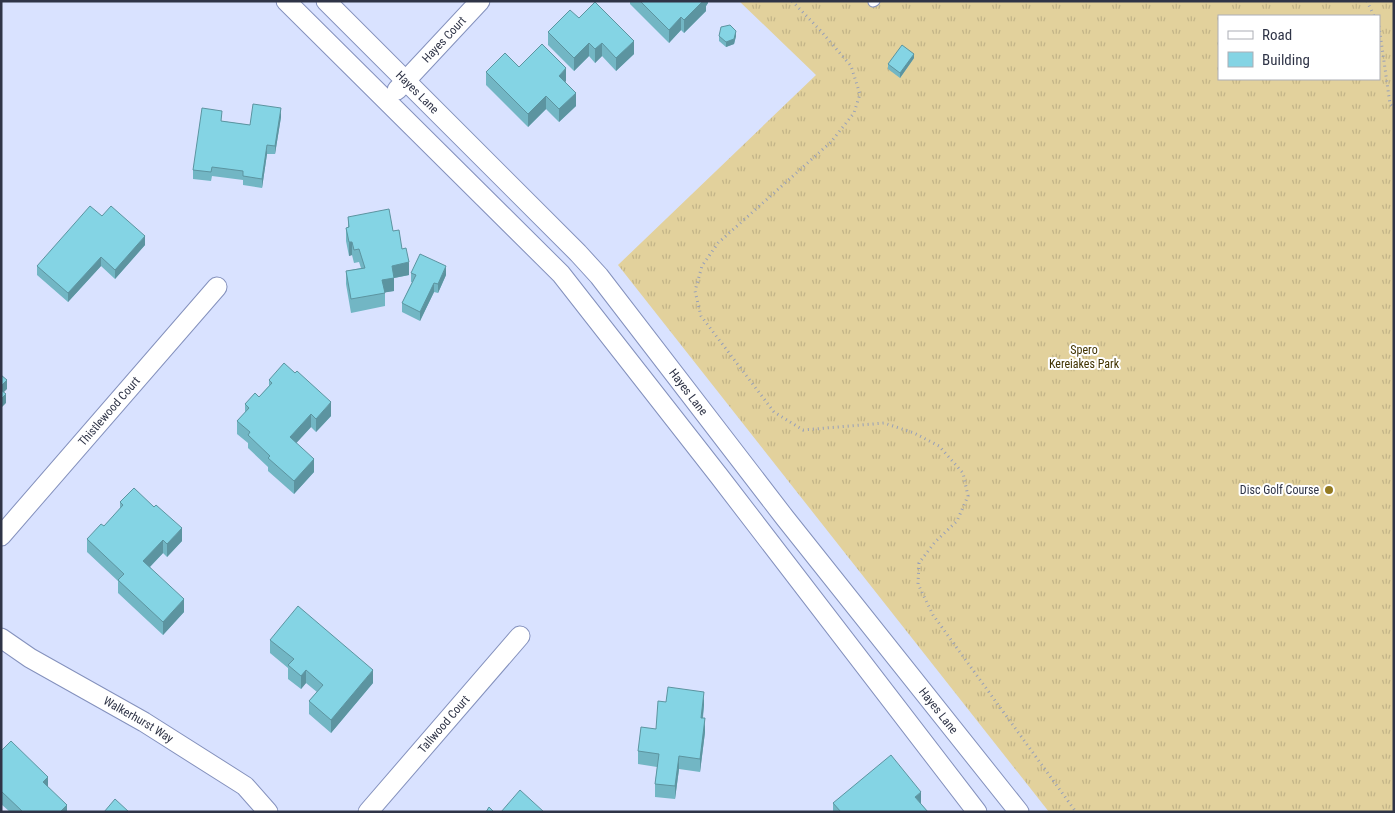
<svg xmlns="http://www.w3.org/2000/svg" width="1395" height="813" font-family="'Roboto Condensed',sans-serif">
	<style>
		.grass { fill: url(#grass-tufts); fill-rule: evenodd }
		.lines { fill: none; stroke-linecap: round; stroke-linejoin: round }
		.lane-casing { stroke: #8491bd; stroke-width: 11 }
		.street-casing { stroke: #8491bd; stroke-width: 21 }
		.path { stroke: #979fb8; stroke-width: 3; stroke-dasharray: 1 4; stroke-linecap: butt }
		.lane { stroke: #fff; stroke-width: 9 }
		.street { stroke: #fff; stroke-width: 19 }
		.wall { fill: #72b6c4 }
		.shaded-wall { fill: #5c94a0 }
		.building { fill: #84d4e4; stroke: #5c94a0 }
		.poi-dot { fill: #947a21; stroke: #fff; stroke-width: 2 }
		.labels { text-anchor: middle; stroke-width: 4; stroke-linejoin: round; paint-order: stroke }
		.street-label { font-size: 12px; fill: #2f3447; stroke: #fff }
		.park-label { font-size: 12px; fill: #413300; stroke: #fff }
		.poi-label { font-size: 12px; fill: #2f3447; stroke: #fff; text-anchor: end }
	</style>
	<defs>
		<pattern id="grass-tufts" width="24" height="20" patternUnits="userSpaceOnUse" patternTransform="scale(1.25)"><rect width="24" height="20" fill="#e2d19c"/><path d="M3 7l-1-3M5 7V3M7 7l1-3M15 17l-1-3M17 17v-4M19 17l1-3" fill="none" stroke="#c2b488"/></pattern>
	</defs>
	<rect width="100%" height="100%" fill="#d9e2ff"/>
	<path class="grass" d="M739,1h655v811h-345l-431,-547 198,-190zM1219,16h160v63h-160z"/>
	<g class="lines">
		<g class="lane-casing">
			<path id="lane" d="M873,2l2,-1"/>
		</g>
		<g class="street-casing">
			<g id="street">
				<path d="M286,1l275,273 158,202 258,336"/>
				<path id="s1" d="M326,1l252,252 21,23 186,242 234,294"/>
				<path id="s2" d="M397,90l83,-89"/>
				<path id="s3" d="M1,536l216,-249"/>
				<path id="s4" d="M1,638l29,20 114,64 101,64 23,26"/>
				<path id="s5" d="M368,812l152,-176"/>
			</g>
		</g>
		<path class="path" d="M792,1l28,29 31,36 9,28 -6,19 -23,29 -113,101 -16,23 -7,25 6,25 73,96 29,18 81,-7 30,10 25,13 24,27 5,23 -11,25 -22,21 -16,21 -1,21 15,31 143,197
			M1367,1l7,15
			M1379,26l11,78 4,4"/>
		<use href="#lane" class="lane"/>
		<use href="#street" class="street"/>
	</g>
	<path class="wall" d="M630,1h78v2l-2,3v5l-22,22 -3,-3 -12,13 -39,-39z
		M579,18l55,36 -18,17 -14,-15 -7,7 -6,-7 -15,15 -26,-26v-13z
		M719,36h17l-2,8 -8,3 -7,-6z
		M914,58l-14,20 -12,-9v-5z
		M519,67l47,14 -1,1 11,24 -17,16 -13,-13 -18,18 -42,-42v-13z
		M281,117l-6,37h-8l-5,34 -19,-3v-5l-31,-4 -1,5 -18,-2v-9l29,-49 28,4z
		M102,216l43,29 -30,34 -14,-13 -33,36 -31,-27v-9z
		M348,217l45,14 9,18 7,26 -15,3v13l-9,1v14l-34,7 -5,-29v-13l15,-3 -2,-6 -5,1 -2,-8 -3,1 -3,-15v-13h2z
		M411,273l35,2 -8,18 -4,-1 -14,29 -18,-9v-9l10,-21h-1z
		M269,380l62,36 -15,16 -5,-5 -15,16 18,29 -20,22 -26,-23v-4l-20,-19v-5l-11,-9v-13l8,-8v-9l14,-7 10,-11z
		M120,502l62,39 -15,16 -4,-4 -13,14 34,45 -21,23 -45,-42v-12l-31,-29v-13l17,-13 16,-17z
		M270,640l103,43 -42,50 -22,-19v-13l8,-9 -11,-9 -5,6 -13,-10v-11l-18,-15z
		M704,705l-1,13 2,14 -5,40 -21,-3 -4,30 -20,-2v-13l2,-17 -19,-3v-13l18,-22z
		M1,751l47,36 19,25h-57l-9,-8z
		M833,803l88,1 7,8h-95z"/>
	<path class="shaded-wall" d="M703,1h5v2l-2,3v5l-22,22v-13z
		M681,17v13l-12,13v-13z
		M736,31v5l-2,8 -8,3v-5z
		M634,41v13l-18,17v-13z
		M589,43v13l-15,15v-13z
		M602,43v13l-7,7v-14z
		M914,54v4l-14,20v-5z
		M566,68v13l-7,8v-13z
		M576,93v13l-17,16v-13z
		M546,96v13l-18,18v-13z
		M281,108v9l-6,37v-8z
		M267,145v9l-5,34v-9z
		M145,236v9l-30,34v-9z
		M349,242h3v13l-3,1z
		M101,257v9l-33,36v-9z
		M409,262v13l-15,3v13l-12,2v-13l10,-14z
		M446,266v9l-8,18v-9z
		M434,283v9l-14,29v-9z
		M7,380v9l-6,6v-9z
		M6,394v9l-5,5v-9z
		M331,402v14l-15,16v-13z
		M311,414v13l-21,23v-13z
		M314,459v13l-20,22v-13z
		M182,528v13l-15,16v-13z
		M163,540v13l-20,21v-13z
		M184,599v13l-21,23v-13z
		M306,670v13l-5,6v-13z
		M373,670v13l-42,50v-13z
		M704,692v13l-3,26v-13z
		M705,718v14l-5,40v-13z
		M679,756v13l-4,30v-13z
		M48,777v13l-5,-8z
		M921,792v13l-6,-8z
		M67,805v7h-7z"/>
	<path class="building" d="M640,1h63l-19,19 -3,-3 -12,13z
		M595,2l39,39 -18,17 -14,-15 -7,6 -6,-6 -15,15 -26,-26 22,-22 9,8z
		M730,25l6,6 -2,8 -8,3 -7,-6 2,-9z
		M542,44l24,24 -7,8 17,17 -17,16 -13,-13 -18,18 -42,-42 19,-19 14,14z
		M902,45l12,9 -14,19 -12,-9z
		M253,104l28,4 -6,38 -8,-1 -5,34 -19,-3v-5l-31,-4 -1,5 -18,-2 9,-62 20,3 -1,10 29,4z
		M90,206l12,10 9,-10 34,30 -30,34 -14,-13 -33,36 -31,-27z
		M389,209l4,22 6,-1 3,19 4,-1 3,14 -17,4 2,12 -12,2 3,13 -34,6 -5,-28 19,-3 -6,-19 -5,1 -2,-8h-3l-3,-14 3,-1 -1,-10z
		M420,254l26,12 -8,18 -4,-1 -14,29 -18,-9 14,-28 -5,-2z
		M284,363l11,10 2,-2 34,31 -15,17 -5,-5 -21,23 24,22 -20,22 -26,-23 2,-2 -22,-21 2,-3 -13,-11 12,-13 -4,-4 10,-11 4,4 13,-14 -3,-3z
		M1,375l6,5 -6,6z
		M1,390l5,4 -5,5z
		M134,488l20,19 2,-2 26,23 -15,16 -4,-4 -20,21 41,38 -21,23 -45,-42 6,-6 -37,-35 14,-15 3,2 19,-21 -3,-3z
		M298,606l75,64 -42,50 -22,-19 14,-16 -17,-15 -5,6 -13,-11 6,-6 -24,-19z
		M668,687l36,5 -3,26h4l-5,41 -21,-3 -4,30 -20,-2 4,-30 -21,-3 3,-24 15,2 2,-28 8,1z
		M11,741l37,36 -5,5 24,23 -7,7h-37l-22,-21v-40z
		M891,755l30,37 -6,5 13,15h-87l-8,-9z
		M520,790l24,22h-43z
		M115,799l14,13h-25z
		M489,807l5,5h-8z"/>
	<circle class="poi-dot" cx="1329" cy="490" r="5"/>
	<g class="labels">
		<g class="street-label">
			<text dy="4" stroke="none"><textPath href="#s2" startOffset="69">Hayes Court</textPath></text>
			<text dy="4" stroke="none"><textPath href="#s1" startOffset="129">Hayes Lane</textPath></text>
			<text dy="4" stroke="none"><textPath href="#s1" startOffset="534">Hayes Lane</textPath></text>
			<text dy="4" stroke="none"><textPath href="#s3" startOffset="165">Thistlewood Court</textPath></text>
			<text dy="4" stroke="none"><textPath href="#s1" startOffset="939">Hayes Lane</textPath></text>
			<text dy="4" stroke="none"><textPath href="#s4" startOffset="160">Walkerhurst Way</textPath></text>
			<text dy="4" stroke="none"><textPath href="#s5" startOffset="116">Tallwood Court</textPath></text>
		</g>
		<g class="park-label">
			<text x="1084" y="354">Spero<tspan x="1084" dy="14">Kereiakes Park</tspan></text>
		</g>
		<g class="poi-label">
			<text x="1319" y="494">Disc Golf Course</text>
		</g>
	</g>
	<rect width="1395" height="813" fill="none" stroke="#2f3447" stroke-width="5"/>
	<rect x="1218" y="15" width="162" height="65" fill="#ffffff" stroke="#acaeb5"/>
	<rect x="1228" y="31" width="25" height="8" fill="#ffffff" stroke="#acaeb5"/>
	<text x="1262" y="40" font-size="15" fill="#2f3447">Road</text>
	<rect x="1228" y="52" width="25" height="15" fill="#84d4e4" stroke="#acaeb5"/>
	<text x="1262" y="65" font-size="15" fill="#2f3447">Building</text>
</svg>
